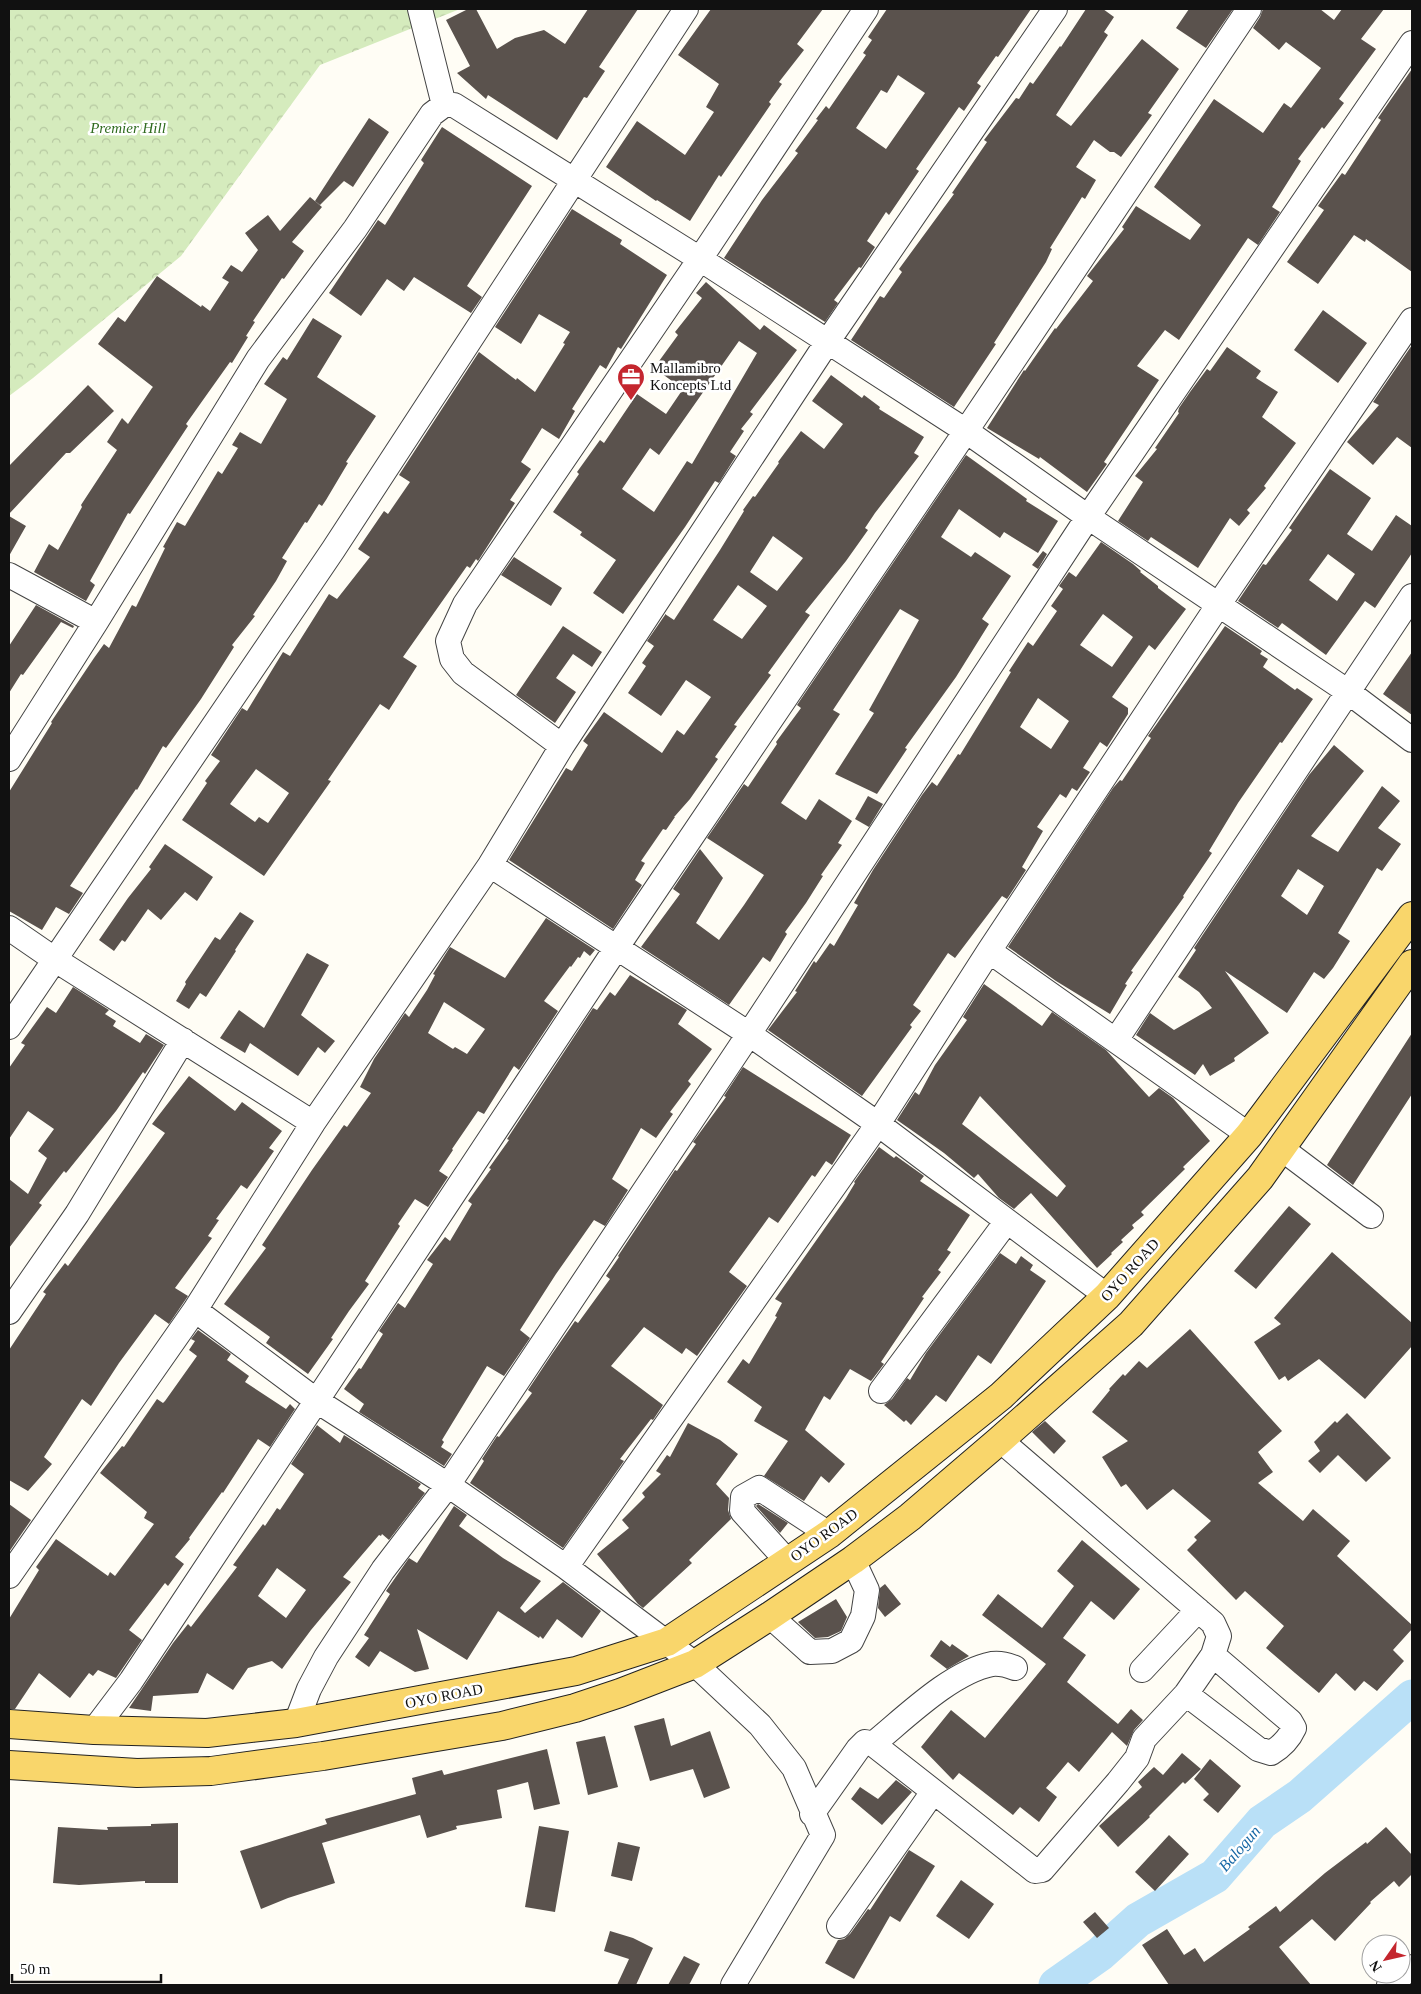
<svg xmlns="http://www.w3.org/2000/svg" width="1421" height="1994" font-family="'Times New Roman',serif">
	<style>
		.park { fill: url(#park-crowns) }
		.lines { fill: none; stroke-linecap: round; stroke-linejoin: round }
		.river { stroke: #b9e0f7; stroke-width: 35 }
		.building { fill: #5a524d; fill-rule: evenodd }
		.minor-casing { stroke: #444; stroke-width: 26 }
		.major-casing { stroke: #222; stroke-width: 30 }
		.minor { stroke: #fff; stroke-width: 24 }
		.major { stroke: #f9d66b; stroke-width: 28 }
		.labels { text-anchor: middle; stroke-width: 5; stroke-linejoin: round; paint-order: stroke }
		.park-label { font-size: 15px; font-style: italic; fill: #2f6b1f; stroke: #fff }
		.poi-label { font-size: 15px; fill: #111; stroke: #fff; text-anchor: start }
		.street-label { font-size: 15px; fill: #111; stroke: #fff }
		.water-label { font-size: 16px; font-style: italic; fill: #1768a6; stroke: #fff }
	</style>
	<defs>
		<pattern id="park-crowns" width="20" height="18" patternUnits="userSpaceOnUse" patternTransform="scale(1.25)"><rect width="20" height="18" fill="#d5ebbd"/><path d="M2 6a3 3 0 1 1 6 0M12 15a3 3 0 1 1 6 0" fill="none" stroke="#b6c8a1"/></pattern>
	</defs>
	<rect width="100%" height="100%" fill="#fffdf5"/>
	<path class="park" d="M9,9h451l-140,56 -139,191 -148,122 -24,18z"/>
	<g class="lines">
		<path class="river" d="M1056,1985l44,-31 38,-34 77,-44 47,-54 38,-26 112,-99"/>
	</g>
	<path class="building" d="M468,9h8l21,40 18,-11 29,-8 21,14 23,-35h50l-39,58 6,4 -18,27 -3,-1 -27,43 -69,-45 -2,4 -29,-26 13,-7 -24,-46z
		M711,9h112l-26,35 7,6 -25,32 3,2 -13,18 2,2 -50,73 -2,-2 -29,46 -33,-21 -1,1 -50,-34 31,-46 48,34 29,-43 -8,-5 13,-23 -41,-29z
		M887,9h144l-33,48 -2,-1 -19,27 4,3 -17,25 -5,-4 -43,62 3,2 -30,44 -3,-3 -19,29 8,6 -14,21 -2,-1 -25,33 4,3 -13,19 -101,-64 38,-58 36,-47 -3,-2 23,-31 -2,-1 10,-13 3,3 37,-54 -3,-2 9,-13 -4,-3zM898,75l27,18 -39,56 -30,-21 25,-38 6,3z
		M1086,9h17l11,8 -10,15 4,3 -52,80 15,11 71,-87 37,30 -31,44 4,2 -31,42 -7,-5h-4l-16,-12 -18,27 20,13 -11,19 -3,-2 -32,51 2,1 -6,13 -52,81 2,1 -42,63 -103,-67 29,-44 4,2 18,-26 -3,-3 55,-75 -2,-1 35,-51 -3,-2 32,-42 3,1 11,-17 3,2 27,-38 1,1z
		M1189,9h44l-27,39 -30,-20z
		M1263,9h57l14,11 8,-11h42l-23,30 15,10 -37,50 5,4 -20,26 -2,-2 -24,32 3,2 -29,46 8,5 -22,33 -10,-7 -69,102 -14,-10 -28,36 22,14 -55,82 3,2 -20,28 -47,-35 -1,2 -52,-31 37,-58 1,1 30,-43 1,1 37,-48 -6,-5 37,-47 -2,-2 14,-21 54,34 11,-15 -47,-38 60,-88 49,34 21,-30 7,5 30,-40 -35,-26 -7,8 -26,-22 7,-11z
		M1412,69v203l-46,-33 -1,3 -11,-7 -36,49 -31,-22 37,-52 -6,-4 24,-33 3,2 36,-55 -3,-2z
		M369,118l20,14 -36,55 -9,-6 -24,24 -5,-4z
		M442,127l90,59 -65,100 15,11 -11,16 -57,-36 -10,14 -17,-12 -26,37 -32,-23 49,-73 7,5 39,-62 -3,-3z
		M310,197l12,10 -30,35 12,9 -20,28 -2,-1 -29,43 2,1 -9,14 2,1 -16,26 -2,-1 -27,38 -17,24 2,2 -58,88 -2,-1 -38,68 5,4 -9,16 -52,-29 15,-28 9,6 24,-43 -1,-2 36,-55 -10,-8 15,-24 6,6 24,-36 1,-1 -55,-43 20,-27 7,5 32,-46 44,31 1,-2 8,6 19,-29 -7,-4 9,-13 11,7 16,-22 -13,-17 23,-18 12,16z
		M572,209l50,31 -2,4 47,31 -46,74 -3,-2 -12,22 -6,-4 -28,44 3,2 -16,28 -17,-11 -21,34 10,7 -21,31 5,3 -37,58 -2,-2 -6,9 -3,-2 -64,91 14,9 -28,44 -9,-6 -52,76 3,1 -67,95 -82,-56 25,-37 -2,-2 15,-20 -9,-6 31,-47 5,3 36,-59 7,4 39,-62 8,5 33,-42 -12,-8 26,-38 4,3 22,-32 -11,-7 80,-123 37,28 1,-2 18,14 30,-48 -2,-1 7,-11 -31,-18 -18,30 -26,-17zM256,769l33,24 -21,30 -9,-6 -4,5 -25,-18z
		M706,282l54,48 4,-5 33,25 -47,62 3,2 -12,15 3,2 -14,21 6,4 -17,27 -4,-2 -30,46 -62,87 -30,-21 23,-33 -36,-25 2,-3 -29,-20 26,-38 -2,-2 23,-32 4,3 33,-49 29,20 17,-25 -29,-21 24,-33 -3,-3 27,-34 -6,-5zM739,341l18,12 -65,111 -5,-3 -33,51 -32,-23 28,-41 9,7z
		M1323,310l44,33 -29,40 -44,-33z
		M313,318l29,18 -25,41 59,39 -30,46 2,1 -22,37 -4,6 -3,-2 -12,19 -2,-1 -23,36 5,3 -11,20 -23,34 2,1 -23,29 2,2 -33,52 -35,49 -3,-2 -26,44 -1,-1 -66,97 13,7 -14,21 -13,-7 -14,23 -33,-19v-119l43,-69 -1,-1 43,-64 10,-14 5,4 23,-43 4,2 29,-59 -2,-1 14,-25 8,4 33,-55 4,3 16,-26 -6,-3 8,-13 21,12 26,-45 -23,-15 19,-27 4,3z
		M1412,345v103l-15,-11 -24,28 -26,-23 32,-37 -6,-3z
		M1227,347l34,24 -5,7 22,14 -16,25 34,26 -32,43 2,2 -19,22 3,3 -11,13 -9,-8 -32,50 -47,-31 -3,4 -30,-20 25,-39 -8,-6 22,-27 -2,-1 24,-35 -1,-1 1,-4 11,-16 17,-23 3,2z
		M831,375l31,23 2,-3 16,12 -1,2 45,28 -10,16 5,3 -44,57 -10,15 3,2 -22,31 -41,51 5,3 -42,58 3,2 -37,50 3,1 -22,31 3,2 -28,40 -15,17h-1l1,1 -9,13 -3,-1 -22,32 4,2 -10,17 7,5 -29,44 -104,-69 57,-92 6,3 16,-26 -5,-4 21,-29 58,41 15,-23 7,5 27,-38 -25,-17 -25,36 -33,-23 18,-27 -4,-3 12,-17 -7,-5 18,-26v-1l9,6 46,-70 24,-39 -1,-1 10,-14 2,1 24,-34 -1,-1 23,-31 23,18 19,-25 -31,-23zM773,536l30,22 -26,33 -27,-19zM738,585l29,21 -25,33 -29,-19z
		M88,385l26,26 -44,42h-4l-57,61v-48z
		M966,455l61,44 -1,2 32,20 -20,32 -34,-21 -4,6 -41,-29 -18,28 30,20 4,-5 36,24 -29,43 7,5 -33,53 -51,71 2,1 -30,45 -42,-20 39,-61 -5,-3 50,-90 -19,-11 -67,101 7,4 -59,89 25,17 13,-21 33,22 -14,22 4,2 -21,30 2,1 -17,27 -21,29 2,2 -17,28 -7,-5 -34,48 -88,-58 39,-53 -7,-5 27,-40 23,29 -27,45 23,17 25,-35 20,-30 -57,-37 37,-54 4,3 29,-43 -1,-2 25,-34 -4,-3z
		M1330,469l41,29 -24,36 25,17 24,-36 16,11v27l-37,55 -10,-7 -39,54 -44,-32 -4,5 -40,-27 25,-37 3,1 26,-35 -3,-2zM1328,554l27,20 -18,27 -28,-21z
		M9,516l17,10 -17,30z
		M1101,542l32,22 8,7 -1,1 18,14v2l28,21 -31,41 -6,-5 -37,52 16,11v6l-21,33 -7,-5 -17,26 7,4 -13,19 -5,-3 -6,10 -6,-4 -23,33 6,4 -21,36 4,3 -19,29 -5,-3 -47,62 -7,-5 -35,52 8,6 -11,14 2,2 -50,69 -94,-66 29,-38 -2,-1 19,-30 2,2 14,-20 4,3 24,-41 -4,-2 19,-33 49,-75 10,-13 5,4 21,-32 2,1 51,-83 -2,-1 19,-29 5,4 24,-35 -6,-5 12,-17 -4,-3 10,-14 7,5zM1103,614l30,23 -21,30 -32,-22zM1038,698l31,23 -18,28 -31,-22z
		M1043,551l4,3 -9,15 -6,-4z
		M514,557l48,31 -11,18 -50,-31z
		M36,605l38,21 -1,2 -12,-6 -38,53 -2,-1 -12,19v-47z
		M563,626l39,26 -10,15 -19,-13 -17,24 20,14 -21,31 -39,-28z
		M1225,626l37,25 -2,3 8,5 -5,8 32,23 2,-2 16,11 -31,44 -2,-1 -42,61 -29,48 3,2 -29,43 1,1 -53,74 2,1 -8,12 2,1 -17,29 -54,-33 -48,-34 105,-159 7,-8 2,1 29,-43 -3,-2 8,-11z
		M1412,652v63l-29,-21z
		M1334,745l30,26 -53,65 27,16 44,-66 18,15 -22,27 23,16 -19,27 -5,-3 -39,65 12,8 -17,27 -9,11 -10,-7 -27,41 -62,-42 44,62 -35,25 1,3 -25,15 -7,-12 -8,11 -59,-40 14,-22 24,17 38,-22 -13,-16 -21,-15 18,-27 -2,-2 115,-173zM1298,869l26,17 -17,29 -26,-19z
		M868,796l15,8 -14,23 -14,-8z
		M165,844l48,33 -16,24 -12,-9 -24,28 -13,-11 -23,33 -3,-2 -8,11 -15,-11 29,-42 23,-29 -2,-2z
		M240,912l14,9 -19,29 1,1 -30,46 -6,-4 -11,16 -13,-8 10,-17 -1,-2 30,-45 5,3z
		M546,918l49,32 -5,6 -6,-5 -4,7 -2,-1 -7,10 -1,-1 -26,35 14,10 -39,59 -5,-4 -30,48 -6,-3 -26,38 1,1 -14,21 9,6 -20,30 -13,-8 -17,25 2,2 -35,55 4,3 -20,27 -18,27 2,1 -25,35 -42,-31 4,-6 -46,-33 42,-56 -4,-3 50,-75 32,-45 3,2 24,-34 -11,-6 14,-28 31,-46 4,4 18,-27 8,-15 -2,-1 17,-27 55,31zM444,1002l41,27 -18,25 -12,-7 -2,2 -25,-16z
		M307,953l22,12 -28,50 34,26 -10,12 -7,-6 -20,29 -48,-33 -5,10 -25,-15 19,-28 25,18z
		M630,975l57,35 -9,14 34,25 -24,32 3,3 -21,28 3,2 -17,24 -15,-10 -29,51 16,11 -23,36 -11,-6 -38,54 -36,56 10,8 -26,38 -17,-10 -45,74 2,2 -3,5 11,7 -8,12 -85,-54 5,-8 -20,-15 15,-21 2,1 22,-35 -4,-3 19,-28 7,5 28,-44 -6,-4 18,-23 5,4 22,-37 -4,-3 23,-32 -2,-1 20,-28 -2,-1 86,-131 4,2 13,-18 5,4z
		M984,984l58,42 10,-14 54,38 43,47 10,-9 14,10 37,43 -27,26 2,2 -44,43 3,3 -12,10 2,3 -13,12 2,2 -12,11 1,1 -15,14 -66,-75 -17,16 -15,-11 -21,-24 -4,4 -30,-25 -47,-33 18,-28 4,3 16,-30 32,-45 -4,-3zM980,1096l86,90 -9,11 -95,-73z
		M73,987l36,23 -4,4 11,7 -3,5 27,17 6,-9 18,11 -19,29 -2,-2 -27,39 -50,62 -2,-2 -25,32 3,2 -33,43v-69l19,15 19,-36 -9,-7 16,-22 -26,-18 -19,28v-71l16,-23 -4,-2 26,-36 9,6z
		M1412,1033v61l-59,91 -26,-20z
		M743,1067l108,68 -19,30 -6,-4 -11,16 -3,-2 -34,48 -9,-6 -40,55 18,14 -50,70 -11,-8 -4,6 -38,-27 -33,39 52,39 -10,15 -2,-1 -31,40 4,2 -61,87 -93,-65 14,-22 -2,-2 15,-23 2,1 33,-44 -4,-3 24,-36 23,-33 3,2 32,-44 -4,-3 13,-19 -1,-1 57,-86 2,1 19,-27 -3,-2 33,-45 -2,-1z
		M189,1076l46,35 7,-9 40,29 -13,17 5,3 -27,38 -6,-4 -25,34 3,1 -11,16 4,2 -37,50 13,8 -19,28 -14,-10 -36,49 -28,43 -9,-7 -38,58 8,7 -24,27 -19,-11v-130l37,-56 -3,-2 22,-29 3,3 97,-133 -13,-9z
		M879,1147l15,11 2,-2 28,20 -4,5 50,34 -23,35 4,2 -13,18 3,2 -19,25 2,1 -10,15 -33,49 3,2 -13,17 -21,-12 -20,31 -6,-4 -19,34 40,34 -16,19 -8,-7 -17,25 -40,-25 24,-35 -34,-20 8,-14 -35,-25 16,-23 6,5 28,-47 -2,-1 7,-13 -7,-4 71,-101 9,-15 -1,-1z
		M1289,1206l22,18 -55,65 -22,-18z
		M1332,1252l80,71v23l-47,53 -46,-40 -31,22 -3,-5 -6,4 -25,-38 27,-18 -7,-6z
		M1000,1253l16,11 5,-8 12,9 -3,5 16,11 -55,83 -13,-9 -32,47 -10,-7 -25,30 -5,-5 -2,2 -20,-17 8,-6 15,-21 3,2 16,-27z
		M1190,1329l92,102 -24,21 15,20 -15,11 45,38 10,-12 37,32 -13,15 75,69v4l-19,21 11,11 -27,30 -13,-10 -9,10 -19,-18 -17,20 -24,-20 -29,-25 18,-22 -39,-35 -9,9 -49,-50 10,-10 -3,-3 17,-16 -38,-32 -26,21 -21,-26 -5,3 -19,-30 26,-16 -36,-29 18,-22 -1,-1 14,-15 2,2 14,-15 8,7z
		M198,1330l33,24 -4,6 22,16 -4,6 41,27 4,-5 5,5 -25,38 -12,-8 -35,54 -1,-1 -33,46 1,1 -15,18 9,7 -16,22 -3,-3 -36,47 13,10 -26,38 -18,-8 -5,6 -4,-3 -19,25 -31,-25 -24,36h-6v-90l30,-49 -3,-3 20,-28 52,37 2,-4 5,4 39,-52 -10,-6 3,-6 -47,-39 22,-27 2,1 33,-48 6,4 2,-2 32,-45 -8,-6 6,-9 -4,-2z
		M1347,1413l44,45 -25,24 -28,-27 -18,18 -12,-12 12,-10 -6,-9 21,-21 2,2z
		M1045,1421l21,20 -12,13 -22,-22z
		M688,1423l32,17 18,14 -22,30 13,14 -1,12 3,9 -42,41 3,3 -49,45 -5,-4 -41,-50 32,-26 -7,-8 23,-23 -3,-4 19,-19 -5,-3 11,-16 3,2z
		M317,1425l23,18 4,-8 77,49 -3,4 7,5 -36,47 -7,-6 -1,2 -2,-1 -36,42 8,5 -40,48 -29,39 -10,-8 -24,7 -15,22 -26,-17 -9,20 -45,3 -2,15 -22,-3 44,-65 15,-19 3,3 46,-60 -4,-2 30,-41 2,2 12,-18 3,2 24,-36 -13,-10zM277,1568l29,22 -20,28 -28,-22z
		M9,1504l22,16 -22,32z
		M758,1504l30,19 -8,10 -24,-27z
		M454,1506l13,9 -8,11 44,32 38,23 -21,27 5,5 38,-31 38,29 -19,27 -25,-19 -14,20 -3,-3 -1,2 -41,-27 -31,49 -50,-31 12,40 -14,3 -35,-21 -11,16 -14,-10 14,-19 -5,-3 26,-41 -4,-3 23,-33 8,5z
		M1082,1540l58,49 -26,31 -23,-19 -28,37 23,17 -19,27 51,42 13,-15 12,11 -9,10 -7,16 -15,-14 -33,40 -11,-10 -22,26 11,9 -18,25 -19,-15 -7,8 -54,-42 -6,7 -32,-33 30,-37 34,28 61,-74 -64,-49 16,-21 44,34 32,-42 -17,-15z
		M885,1584l16,20 -16,13 -7,-9 2,-20z
		M836,1599l11,18 -6,14 -13,6 -13,1 -15,-14 -2,-2z
		M941,1640l9,7 2,-3 17,12 -22,13 -17,-13z
		M664,1718l7,28 39,-15 20,57 -26,10 -11,-29 -43,12 -16,-55z
		M605,1736l13,51 -30,8 -12,-53z
		M547,1749l13,55 -26,6 -6,-28 -31,8 5,28 -46,8 1,3 -30,9 -7,-23 -98,28 13,40 -47,15 -27,11 -21,-58 87,-27 -2,-5 91,-25 -4,-16 30,-8 2,5z
		M1182,1753l19,16 -16,15 -2,-2 -34,34 1,1 -32,30 -19,-21 43,-39 -4,-5 16,-15 9,8z
		M1210,1759l31,27 -23,27 -15,-13 6,-6 -15,-15z
		M896,1780l16,12 -30,33 -31,-26 9,-12 18,12z
		M178,1823v60h-33v-2l-66,4 -26,-2 5,-56 50,3 -1,-3 44,-1v-2z
		M539,1826l30,5 -14,81 -30,-5z
		M1386,1827l26,28v19l-13,13 -5,-6 -24,21 1,1 -36,38 -23,-22 -33,28 32,38h-142l-27,-40 25,-16 17,26 11,-7 9,14 46,-33 -2,-2 28,-21 4,6 45,-39 41,-31 1,2z
		M1169,1835l20,19 -34,37 -20,-19z
		M618,1842l22,5 -8,34 -21,-5z
		M909,1850l26,16 -35,56 -10,-6 -36,63 -29,-16 13,-23 6,-1 6,-5 18,-25 2,1z
		M961,1880l33,24 -25,35 -33,-23z
		M1095,1912l14,16 -12,10 -14,-16z
		M610,1931l23,7 20,10 -17,37h-19l12,-26 -25,-8z
		M684,1956l16,8 -11,21h-21z"/>
	<g class="lines">
		<g class="minor-casing">
			<path id="minor" d="M420,9l24,96
				M9,575l87,47
				M562,746l-99,-73 -11,-14 -4,-18 17,-37 235,-345 166,-250
				M9,759l87,-137 162,-263 97,-130 77,-115 12,-9h10l246,154 266,172 122,86 259,174 65,49
				M490,865l259,169 129,90 229,172
				M9,928l45,31 259,164
				M989,951l260,184
				M9,1027l324,-477 353,-541
				M1116,1040l296,-444
				M1282,1149l89,67
				M195,1310l122,91 131,84 118,82 129,97 65,61 34,43 29,67 -90,150
				M9,1312l68,-98 106,-174
				M881,1391l126,-170
				M788,1562l-46,-51 1,-14 16,-9 70,46
				M566,1567l312,-443 111,-173 230,-347 193,-284
				M9,1576l186,-266 118,-187 177,-258 72,-119 266,-405 227,-332
				M770,1616l40,36 22,-1 19,-10 12,-25 4,-26 -14,-30
				M1142,1670l56,-60
				M1186,1694l72,55 13,4c10,-6 18,-14 23,-25l-4,-7 -77,-66
				M296,1723l13,-34 17,-32 57,-87 65,-85 301,-451 339,-517 324,-474
				M94,1730l37,-49 486,-734 349,-516 283,-422
				M873,1744c32,-26 78,-72 119,-80 9,-1 15,1 23,4
				M812,1814l46,-65 7,-7 8,2 162,127 7,-1 76,-88 19,-24 7,-19 42,-45 27,-39 6,-19 -6,-13 -213,-183
				M839,1926l94,-134
				M1389,1985l23,-18"/>
		</g>
		<g class="major-casing">
			<path id="major" d="M9,1724l85,6 113,3 89,-10 280,-52 91,-29 162,-108 172,-138 106,-100 142,-161 163,-219
				M9,1765l128,8 74,-2 112,-15 179,-30 73,-18 45,-15 75,-29 75,-48 83,-56 57,-43 90,-77 131,-116 129,-146 152,-214"/>
		</g>
		<use href="#minor" class="minor"/>
		<use href="#major" class="major"/>
	</g>
	<defs>
		<g id="office-pin" transform="scale(1.4375)"><path d="M0 17L-7.5 6A9.5 9.5 0 1 1 7.5 6Z" fill="#c4262e" stroke="#fff"/><path d="M-6-3h4V-5.5h4V-3h4V5H-6ZM-1-4.5V-3h2v-1.5ZM-6 0V1H6V0Z" fill="#fff"/></g>
	</defs>
	<g fill-rule="evenodd">
		<use href="#office-pin" x="631" y="377"/>
	</g>
	<g class="labels">
		<g class="park-label">
			<text x="128" y="133">Premier Hill</text>
		</g>
		<g class="poi-label">
			<text x="650" y="373">Mallamibro<tspan x="650" dy="17">Koncepts Ltd</tspan></text>
		</g>
		<g class="street-label">
			<text transform="translate(1130 1270) rotate(-48)" y="5">OYO ROAD</text>
			<text transform="translate(824 1535) rotate(-36)" y="5">OYO ROAD</text>
			<text transform="translate(444 1696) rotate(-11)" y="5">OYO ROAD</text>
		</g>
		<g class="water-label">
			<text transform="translate(1239 1848) rotate(-49)" y="6">Balogun</text>
		</g>
	</g>
	<rect width="1421" height="1994" fill="none" stroke="#111111" stroke-width="20"/>
	<g transform="translate(1386 1959) rotate(236)"><circle r="24" fill="#ffffff" stroke="#a0a0a0"/>
	<path d="M0-4L9 19L0 12L-9 19Z" fill="#c4262e"/>
	<text y="-8" font-size="14" font-weight="bold" text-anchor="middle" fill="#111111">N</text>
	</g>
	<path d="M12 1974v8h149v-8" fill="none" stroke="#111111" stroke-width="2.5"/>
	<text x="20" y="1974" font-size="15" fill="#111111" stroke="#ffffff" stroke-width="4" paint-order="stroke">50 m</text>
</svg>
